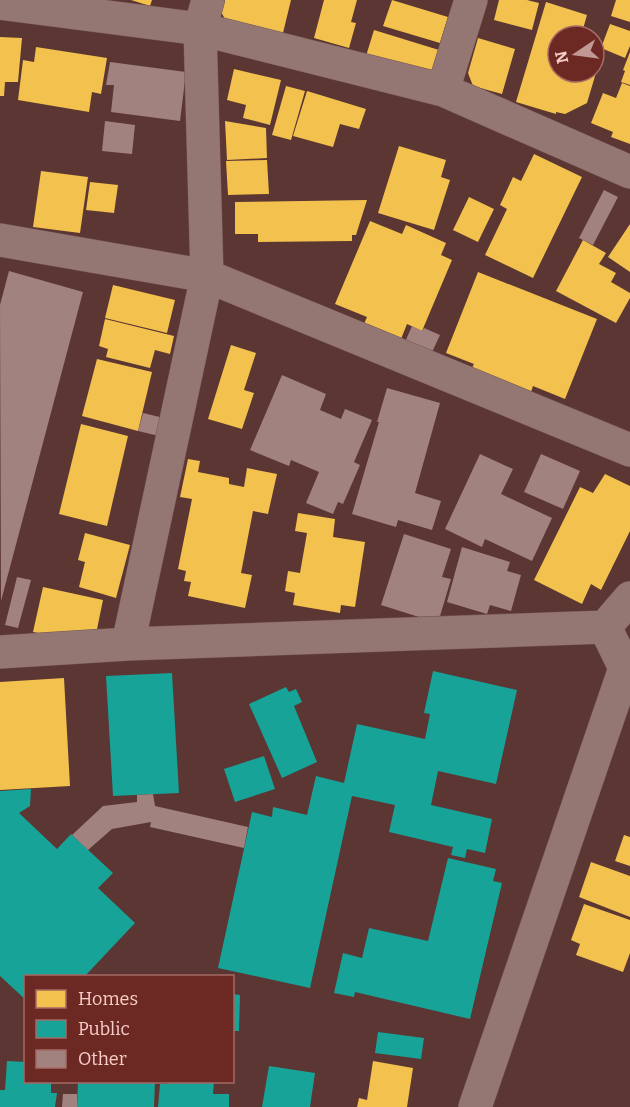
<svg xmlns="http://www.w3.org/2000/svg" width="630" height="1107" font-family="Bitter,serif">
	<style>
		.homes { fill: #f2c14e }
		.public { fill: #17a398 }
		.building { fill: #a1827e }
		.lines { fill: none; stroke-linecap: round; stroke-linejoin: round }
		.minor-casing { stroke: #755451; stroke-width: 34 }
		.minor { stroke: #947773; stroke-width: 33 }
	</style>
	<rect width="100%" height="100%" fill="#5b3633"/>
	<path class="homes" d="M131,0h21l-2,6z
		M223,0h68l-9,37 -56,-16 -6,-11z
		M324,0h33l-6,22 5,1 -7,25 -35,-10z
		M392,0l56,17 -8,26 -57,-17z
		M499,0h28l12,3 -7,27 -38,-10z
		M616,0h14v22l-19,-6z
		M546,2l41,13 -6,21h-23v36h36v-8l4,2 -11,37 -22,11 -9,-2v2l-40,-12z
		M610,24l20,7v15l-5,12 -24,-10z
		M374,30l65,20 -6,23 -67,-17z
		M0,37l22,1 -4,44h-13l-1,14h-4z
		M478,38l37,11 -13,45 -29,-8 -5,-13z
		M36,47l71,11 -6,36 -9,-2 -3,20 -71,-12 5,-40 11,2z
		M630,52v33l-9,-3 4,-11 -2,-1z
		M234,69l47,11 -11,45 -27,-7 3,-13 -19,-5z
		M622,83l8,3v58l-19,-7 2,-5 -22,-9 12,-30 13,5z
		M286,86l19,5 -14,49 -19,-5z
		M307,91l59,18 -7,20 -19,-5 -7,23 -40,-11z
		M225,121l41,7 1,30 -40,2z
		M399,146l47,14 -5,17 9,3 -16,50 -56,-17z
		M534,154l48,23 -49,101 -48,-23 22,-46 -7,-4 13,-28 8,4z
		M267,160l2,34 -41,1 -2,-34z
		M41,171l47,6 -8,56 -47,-6z
		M90,182l28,3 -4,28 -28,-3z
		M469,197l25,12 -16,33 -25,-12z
		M367,200l-11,35h-4v6l-94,1v-8h-23v-32z
		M370,221l32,13 4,-9 40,18 -5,12 11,5 -30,71 -15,-7 -6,15 -37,-15 3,-7 -32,-13z
		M630,224v48l-22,-15z
		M583,240l23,13 -7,11 17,9 -5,9 19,11v5l-14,25 -60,-32z
		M478,272l119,47 -32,80 -32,-13 -3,9 -60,-23 4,-8 -28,-11z
		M113,285l62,15 -8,33 -62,-15z
		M105,319l69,17 -4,18 -15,-4 -5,18 -44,-11 2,-8 -9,-3z
		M231,345l25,8 -12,37 10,3 -12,36 -34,-10z
		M97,359l55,13 -14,59 -56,-15z
		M81,424l47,12 -21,90 -48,-12z
		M188,459l12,2 -2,11 31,6v6l15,3 3,-19 30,6 -9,40 -15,-3 -12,62 11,2 -7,33 -57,-12 3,-14 -7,-1 2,-10 -8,-2 14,-70 -12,-2z
		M605,474l25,12v45l-29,59 -10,-6 -9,20 -48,-24 46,-93 13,6z
		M298,513l37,6 -2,18 32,5 -10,65 -14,-2 -1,8 -47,-8 2,-12 -10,-2 3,-20 12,2 7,-40 -12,-2z
		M85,533l45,12 -14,53 -37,-11 6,-25 -7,-2z
		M43,587l60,13 -8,39h-24l-38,-7z
		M64,678l6,108 -70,4v-108z
		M624,835l6,2v29l-15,-5z
		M591,862l39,14v41l-51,-20z
		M584,904l46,16v33l-7,19 -47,-17 4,-11 -9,-4z
		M373,1061l40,7 -6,39h-50l2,-9 8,2z"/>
	<path class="public" d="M433,671l84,19 -21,94 -58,-13 -7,34 61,14 -7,34 -18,-4 -2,9 -14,-3 2,-8 -64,-15 6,-27 -43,-9 -42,192 -92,-20 34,-156 20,5 1,-10 34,8 9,-39 28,7 13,-59 68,15 5,-25 -6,-1z
		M172,673l7,120 -66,3 -7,-120z
		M286,687l3,5 7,-3 6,13 -8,4 23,56 -35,16 -33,-74z
		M264,756l11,33 -40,13 -11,-33z
		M31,789l-1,17 -11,7 38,36 14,-15 42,39 -15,15 37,35 -50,53h-59v24l-26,-24v-185z
		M448,858l48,11 -3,12 9,2 -32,136 -115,-27 -1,5 -20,-4 9,-40 19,5 7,-30 59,13z
		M232,994l8,1 -1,36h-7z
		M378,1032l46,6 -3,21 -46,-6z
		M7,1061l19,1v20h25v11h6l-2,14h-55v-17h5z
		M269,1066l46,7 -5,34h-48z
		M78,1082h77l-1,25h-77z
		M169,1082h45l-1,12h16v13h-71l2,-23h8z"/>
	<path class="building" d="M110,62l76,10 -6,49 -69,-9 3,-27h-8z
		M105,121l30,4 -3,29 -30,-3z
		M604,190l14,7 -25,48 -14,-7z
		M9,271l74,21 -82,309 -1,-296z
		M412,326l10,5 2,-3 16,7 -13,28 -26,-12z
		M282,375l44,19 -6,16 21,9 4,-10 27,11 -18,42 6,3 -17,39 -5,-2 -5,12 -27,-11 13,-31 -28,-12 -2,6 -39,-16z
		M387,388l53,15 -25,90 26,8 -9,29 -34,-10 -2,7 -44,-13 27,-92h-2z
		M143,413l21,5 -5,18 -21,-5z
		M480,454l33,15 -12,25 51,24 -20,43 -47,-22 -3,8 -37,-18z
		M541,454l39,17 -17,38 -39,-17z
		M404,534l47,15 -9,28 9,2 -13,44 -57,-18z
		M462,547l48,15 -3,9 14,4 -10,36 -21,-6 -3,9 -40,-12z
		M17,577l14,3 -13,48 -13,-3z
		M153,794l2,12 93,21 -4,21 -94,-21 1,-5 -39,7 -24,21 -16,-15 31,-29 34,-4v-7z
		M63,1094h14v13h-15z"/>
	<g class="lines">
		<g class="minor-casing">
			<path id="minor" d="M0,3l200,26 243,61 187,82
				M443,90l28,-90
				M0,240l207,36 423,174
				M128,644l79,-368 -7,-247 8,-29
				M0,652l128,-8 477,-17 25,-29
				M475,1107l150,-439 -20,-41"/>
		</g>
		<use href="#minor" class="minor"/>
	</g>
	<rect x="24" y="975" width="210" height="108" fill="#6c2822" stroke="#a46a64" stroke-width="1.5"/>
	<rect x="36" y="990" width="30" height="18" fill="#f2c14e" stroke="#a46a64" stroke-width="1.5"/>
	<text x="78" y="1005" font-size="18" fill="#f8cdc7">Homes</text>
	<rect x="36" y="1020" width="30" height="18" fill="#17a398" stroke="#a46a64" stroke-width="1.5"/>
	<text x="78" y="1035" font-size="18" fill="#f8cdc7">Public</text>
	<rect x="36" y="1050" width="30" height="18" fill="#a1827e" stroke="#a46a64" stroke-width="1.5"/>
	<text x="78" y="1065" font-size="18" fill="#f8cdc7">Other</text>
	<g transform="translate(576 54) rotate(257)"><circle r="28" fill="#6c2822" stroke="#a46a64" stroke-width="1.5"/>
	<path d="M0-4.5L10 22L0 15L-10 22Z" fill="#c19893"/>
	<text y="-9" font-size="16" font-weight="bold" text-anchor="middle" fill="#f8cdc7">N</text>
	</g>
</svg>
